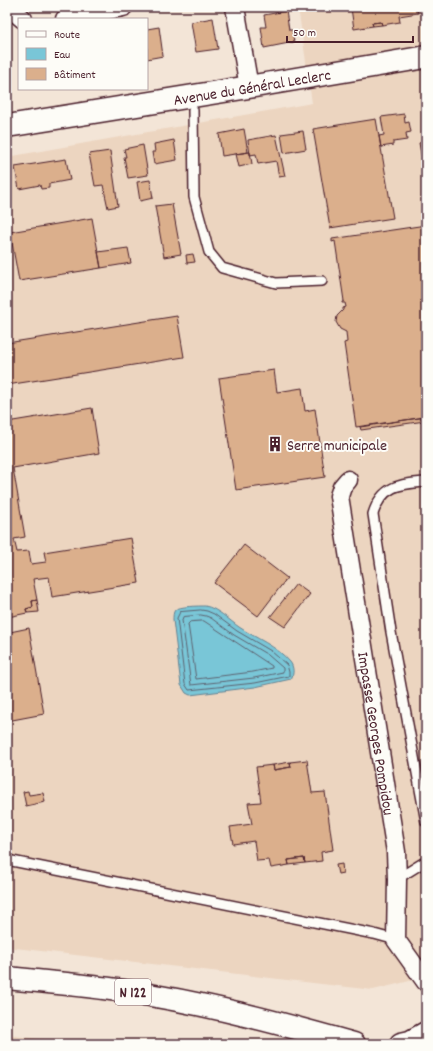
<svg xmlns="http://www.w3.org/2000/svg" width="433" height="1051" font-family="Dekko,sans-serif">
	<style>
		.built { fill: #ecd5c0 }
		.water { fill: #79c6d7; stroke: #668392 }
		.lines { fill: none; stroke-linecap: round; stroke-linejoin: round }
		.shore { stroke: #5d6270; stroke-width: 1 }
		.building { fill: #dbaf8c; stroke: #4a1f2b }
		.lane-casing { stroke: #4a1f2b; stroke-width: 12 }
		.street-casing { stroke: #4a1f2b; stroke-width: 21 }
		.secondary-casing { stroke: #4a1f2b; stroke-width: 25 }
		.primary-casing { stroke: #4a1f2b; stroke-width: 25 }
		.lane { stroke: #fdfcf7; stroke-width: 9 }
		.street { stroke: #fdfcf7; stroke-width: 18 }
		.secondary { stroke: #fdfcf7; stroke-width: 22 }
		.primary { stroke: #fdfcf7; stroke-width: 22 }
		.labels { text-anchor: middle; stroke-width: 4; stroke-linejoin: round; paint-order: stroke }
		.shield { fill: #fdfcf7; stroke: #806168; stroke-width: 1 }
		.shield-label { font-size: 15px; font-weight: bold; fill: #4a1f2b }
		.street-label { font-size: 16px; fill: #4a1f2b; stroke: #fdfcf7 }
		.poi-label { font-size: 16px; fill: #4a1f2b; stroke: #fdfcf7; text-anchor: start }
	</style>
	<rect width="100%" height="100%" fill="#f3e5d7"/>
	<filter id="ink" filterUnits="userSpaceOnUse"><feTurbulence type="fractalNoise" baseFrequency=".025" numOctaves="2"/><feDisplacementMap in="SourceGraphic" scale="8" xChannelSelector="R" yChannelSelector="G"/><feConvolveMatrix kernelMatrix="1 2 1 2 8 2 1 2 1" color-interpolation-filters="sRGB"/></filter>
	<g filter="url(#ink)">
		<path class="built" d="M298,7h128v970l-53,13 -366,-43v-790l305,-54z
			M7,1035l51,6 14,3h-65z"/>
		<path class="water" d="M205,606c12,2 24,14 34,21 16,11 38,19 51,35 4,5 4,12 1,17l-36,8 -65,8 -4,-2 -5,-8 -8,-65c0,-3 0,-8 2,-10 4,-4 24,-4 30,-4z"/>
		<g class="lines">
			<path class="shore" d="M201,610l6,1 7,3 23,17 34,20 16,14 2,7v4l-34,7 -66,7 -4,-6 -8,-66 3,-6z
				M201,615l5,1 5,2 23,17 34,20 15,13v4l-29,6 -63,7 -9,-65 1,-3z
				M204,621l68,45v2l-19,4 -57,7 -8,-55 2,-2z"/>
		</g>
		<path class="building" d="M355,7h71v1l-9,1 1,4 -19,3 1,6 -18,3 -1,-3 -9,1 1,3 -19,3 -3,-21z
			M286,11l3,19h3l2,12 -30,6 -3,-21h5l-2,-12z
			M213,18l5,31 -22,3 -5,-30z
			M381,22l1,3 -9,1 -1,-3z
			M159,27l4,29 -16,3v-30z
			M404,114l1,9 4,-1 2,10 -5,1 1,7 -14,2v3l-12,2 -2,-11 5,-1 -3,-18z
			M376,119l17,99 -63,10 -17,-99z
			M244,129l4,23 -26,4 -3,-22z
			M303,131l3,18 -22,4 -3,-19z
			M276,135l9,41 -6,1 -3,-16 -18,3 -2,-10 -6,1 -2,-15z
			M174,140l3,20 -23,4 -2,-12h3l-1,-8z
			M426,141v40l-7,-38z
			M143,145l5,30 -20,3 -4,-21h2l-2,-8z
			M110,151l8,55 -10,2 -5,-23 -8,1 -6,-32z
			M250,152l2,12 -13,3 -3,-13z
			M66,159l4,21 -21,4v4l-8,1 -1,-4 -21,4 -4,-22z
			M150,180l3,18 -13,3 -3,-19z
			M172,204l9,50 -17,3 -9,-51z
			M92,218l9,50 -82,13 -9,-49z
			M426,225v78l-4,1 4,28v85l-70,10 -12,-84 3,-1 -1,-10 -6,-3 -4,-7 1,-6 6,-6v-2l3,-1 -1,-4h-3v-1l2,-1 -9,-60 -3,1v-3z
			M128,248l3,15 -30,5 -3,-16z
			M193,254l2,8 -8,1 -1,-8z
			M177,316l7,41 -177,28v-42z
			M274,370l3,22 25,-4 3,23 10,-2 10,68 -89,13 -17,-112z
			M92,408l7,45 -86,15 12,69 -11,2 3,13 12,-1 2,13 15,-2 -2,-10 87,-14 8,45 -87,14 -3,-20 -16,2 4,21 -5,1 1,6 -7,2 1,4 -19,4 2,15 19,-4 15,86 -37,7v-299z
			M425,417v4l-64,9 -1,-3z
			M244,545l43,33 -29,38 -44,-33z
			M296,584l14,10 -25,33 -15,-10z
			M37,600l2,12 -12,1 -1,-4 7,-2 -1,-6z
			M307,760l5,33 13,-1 8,58 -12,2 1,9 -17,2 -1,-5 -16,2 1,5 -18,3 -2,-8 -12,1 -3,-20 -21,3 -3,-17 22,-3 -4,-21 13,-1 -5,-35 17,-2 1,5 17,-3 -1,-5z
			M290,762l1,5 -17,3 -1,-5z
			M28,791l1,4 14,-2 2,9 -19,4 -3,-14z
			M304,858l1,5 -16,2 -1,-5z
			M342,864l1,9 -5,1 -2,-9z"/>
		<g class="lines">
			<g class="lane-casing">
				<path id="lane" d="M193,110l1,87 15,55 13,16 54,15 46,-2
					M426,482c-26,2 -44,3 -53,32l18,118 35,190
					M7,860l367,74 22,6
					M397,879l29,-18"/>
			</g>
			<g class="street-casing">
				<g id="street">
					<path d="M9,7l14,12"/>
					<path d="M235,7l14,80"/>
					<path d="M65,19l58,-12"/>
					<path id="s1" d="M348,480l-6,7 -3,9 57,356 1,27 -1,61 30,42"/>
				</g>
			</g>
			<g class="secondary-casing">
				<g id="secondary">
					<path id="s2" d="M7,126l242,-39 177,-30"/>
				</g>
			</g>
			<g class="primary-casing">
				<path id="primary" d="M7,978c39,4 78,7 117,13 78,11 155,32 230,53
					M401,1044l9,-2 16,-9"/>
			</g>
			<use href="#lane" class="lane"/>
			<use href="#street" class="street"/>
			<use href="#secondary" class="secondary"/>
			<use href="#primary" class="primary"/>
		</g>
	</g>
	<defs>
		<g id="building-bare" transform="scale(1.2)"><path d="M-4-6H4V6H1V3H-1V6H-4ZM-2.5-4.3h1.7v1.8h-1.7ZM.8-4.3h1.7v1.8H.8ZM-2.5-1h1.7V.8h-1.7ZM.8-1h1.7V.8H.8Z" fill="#4a1f2b" stroke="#fdfcf7" stroke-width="2.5" paint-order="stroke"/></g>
	</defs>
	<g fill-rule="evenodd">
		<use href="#building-bare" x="275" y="444"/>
	</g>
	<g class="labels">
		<rect class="shield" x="115" y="979" width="36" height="26" rx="3"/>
		<g class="shield-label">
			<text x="133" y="997">N 122</text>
		</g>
		<g class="street-label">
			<text dy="6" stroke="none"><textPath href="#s2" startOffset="248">Avenue du Général Leclerc</textPath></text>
			<text dy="6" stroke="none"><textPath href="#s1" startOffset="259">Impasse Georges Pompidou</textPath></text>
		</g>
		<g class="poi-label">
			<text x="287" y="450">Serre municipale</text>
		</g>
	</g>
	<rect width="433" height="1051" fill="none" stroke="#fdfcf7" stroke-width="24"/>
	<rect x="12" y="12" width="409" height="1027" fill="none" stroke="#4a1f2b" stroke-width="1.5" filter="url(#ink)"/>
	<rect x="18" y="18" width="130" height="72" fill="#fdfcf7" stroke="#b5a4a5"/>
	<rect x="26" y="31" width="20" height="6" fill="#fdfcf7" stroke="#b5a4a5"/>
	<text x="54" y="38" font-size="12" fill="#4a1f2b">Route</text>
	<rect x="26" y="48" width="20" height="12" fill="#79c6d7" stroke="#b5a4a5"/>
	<text x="54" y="58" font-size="12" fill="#4a1f2b">Eau</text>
	<rect x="26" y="68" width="20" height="12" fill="#dbaf8c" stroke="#b5a4a5"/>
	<text x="54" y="78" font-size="12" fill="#4a1f2b">Bâtiment</text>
	<path d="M287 36v6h126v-6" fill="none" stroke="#4a1f2b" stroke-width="2"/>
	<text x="293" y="36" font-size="12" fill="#4a1f2b" stroke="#fdfcf7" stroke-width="3" paint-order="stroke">50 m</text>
</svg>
